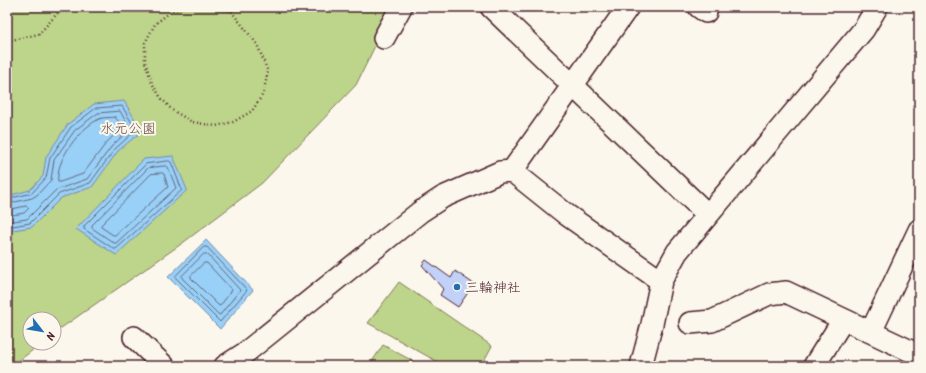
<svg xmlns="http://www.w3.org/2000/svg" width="926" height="373" font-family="Kalam,'Klee One',sans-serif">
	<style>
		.green { fill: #bdd48b; stroke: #847a5b }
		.water { fill: #98d0f7; stroke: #7989a5 }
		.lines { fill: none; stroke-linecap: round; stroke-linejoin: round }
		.shore { stroke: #69667d; stroke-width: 1 }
		.building { fill: #c2d1f8; stroke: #4a1f2b }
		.minor-casing { stroke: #4a1f2b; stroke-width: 24 }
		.path { stroke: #4a1f2b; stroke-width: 2.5; stroke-dasharray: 1 3; stroke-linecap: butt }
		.minor { stroke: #fbf7ec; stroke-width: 21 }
		.poi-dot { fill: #1f6fb2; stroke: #fbf7ec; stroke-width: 1.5 }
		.labels { text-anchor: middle; stroke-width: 4; stroke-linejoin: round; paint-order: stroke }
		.park-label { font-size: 14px; fill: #674c43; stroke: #fbf7ec }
		.poi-label { font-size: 14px; fill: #4a1f2b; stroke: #fbf7ec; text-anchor: start }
	</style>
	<rect width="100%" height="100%" fill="#fbf7ec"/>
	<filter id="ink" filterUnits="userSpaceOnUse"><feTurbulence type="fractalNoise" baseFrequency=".025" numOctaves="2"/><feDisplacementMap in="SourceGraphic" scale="8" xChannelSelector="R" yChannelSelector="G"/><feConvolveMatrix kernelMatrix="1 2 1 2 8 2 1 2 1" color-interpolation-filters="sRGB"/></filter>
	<g filter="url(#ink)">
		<path class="green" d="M7,7h387l-38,78 -94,98 -78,59 -130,91v-14h-24v24h12l-30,23h-5z
			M399,282l93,64 -11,20h-36l-77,-43z
			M383,345l39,21h-53z"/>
		<path class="water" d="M124,101l18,30 -24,20 -26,36 -31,11 -29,29 -25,4v-35l23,-6 13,-14 3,-19 22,-33 26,-20z
			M173,156l14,34 -71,65 -40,-26 68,-70z
			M206,240l47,50 -33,39 -52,-52z"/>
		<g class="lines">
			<path class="shore" d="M115,117l7,9v2l-15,14 -24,32 -23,8h-2c-3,-22 22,-54 41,-63 5,-2 11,-1 16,-2z
				M169,161l2,1 11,28 -66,59h-2l-30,-20v-3l62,-62z
				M166,166l2,1 8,21 -60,55h-2l-22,-15v-3l56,-57z
				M162,173l2,1 4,13 -53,48h-2l-12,-8v-2l50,-51z
				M7,199l25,-6 14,-15 4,-20 21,-31 25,-19 26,-2 14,24 -21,19 -25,34 -31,11 -29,29 -23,4
				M7,204l25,-6 5,-3 14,-15 3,-20 21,-30 23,-17 22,-2 10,18 -18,17 -25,33 -31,11 -29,29 -20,3
				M7,210l19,-4 3,2 -5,5 -17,3
				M204,247h3l40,43 -27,32 -45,-45z
				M204,254h3l33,36 -20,25 -2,-1 -36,-36v-2z
				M204,263h3l25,27 -12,16 -2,-1 -27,-27v-2z"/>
		</g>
		<path class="building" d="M426,260l25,18 4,-7 19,13 -16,23 -18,-12 3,-6 -21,-24z"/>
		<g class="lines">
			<g class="minor-casing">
				<path id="minor" d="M491,7l217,208
					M699,7l7,5
					M384,38l17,-31
					M512,171l116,-164
					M690,323l22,-2 57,-27 17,-2 133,63
					M871,332l48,-102
					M134,337l30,29
					M225,366l20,-13 175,-141 23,-15 57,-25 12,-1 55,44 94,66
					M641,366l11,-42 9,-43 16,-29 187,-223 13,-22
					M814,366l29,-46"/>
			</g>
			<path class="path" d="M185,7l-12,3 -18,14 -10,19v19l7,21 9,15 11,12 20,12 24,4 17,-4 19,-11 11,-17 5,-22 -11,-28 -26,-33 -30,-4
				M7,41l32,-7 24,-27"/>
			<use href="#minor" class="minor"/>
		</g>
	</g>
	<circle class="poi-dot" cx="457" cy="287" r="4"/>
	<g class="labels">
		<g class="park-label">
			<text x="128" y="133">水元公園</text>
		</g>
		<g class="poi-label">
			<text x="465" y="292">三輪神社</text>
		</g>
	</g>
	<rect width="926" height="373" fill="none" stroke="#fbf7ec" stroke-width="24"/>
	<rect x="12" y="12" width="902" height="349" fill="none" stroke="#4a1f2b" stroke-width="1.5" filter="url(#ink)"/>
	<g transform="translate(42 331) rotate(121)"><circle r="19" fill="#fbf7ec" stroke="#b4a19f"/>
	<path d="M0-3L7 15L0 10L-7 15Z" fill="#1f6fb2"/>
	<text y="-6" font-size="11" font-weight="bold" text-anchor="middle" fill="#4a1f2b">N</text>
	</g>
</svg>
